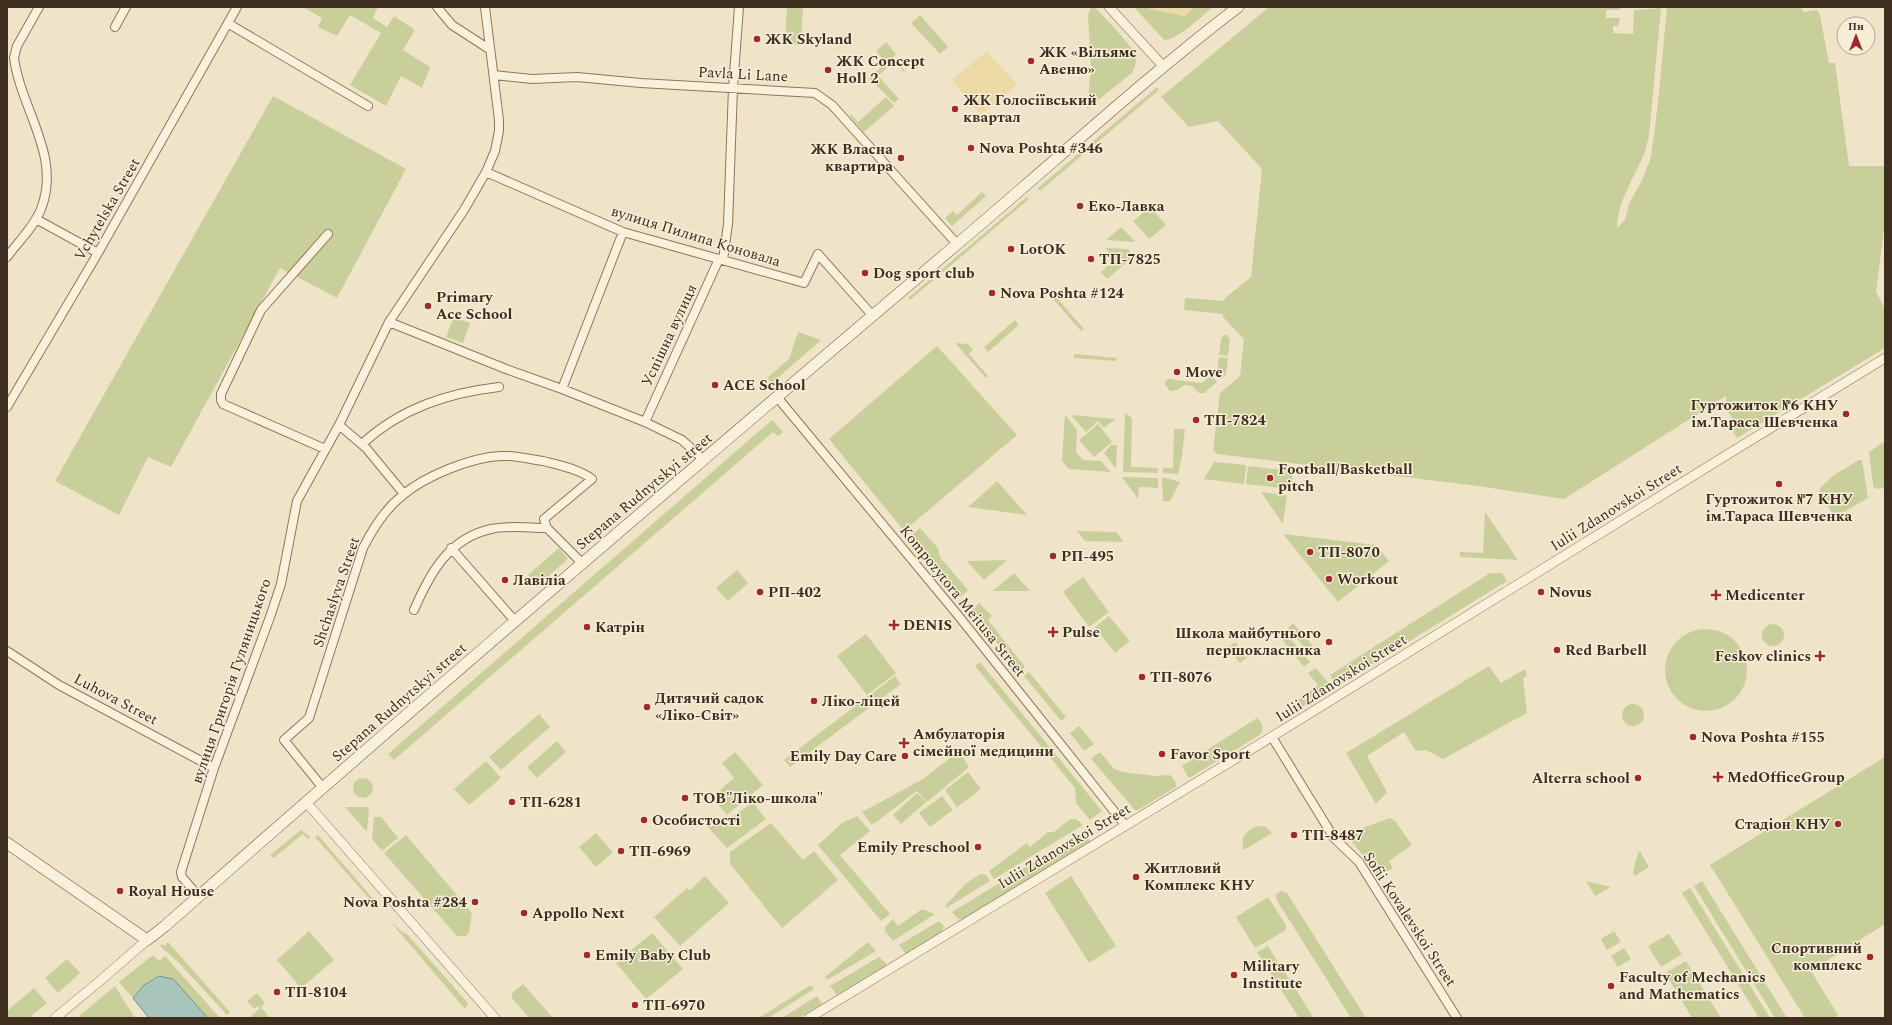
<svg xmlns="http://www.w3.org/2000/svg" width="1892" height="1025" font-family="Spectral,serif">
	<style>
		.green { fill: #c9cf9b }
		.sand { fill: #ecd9a5 }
		.water { fill: #a9c4bc; stroke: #6f938a }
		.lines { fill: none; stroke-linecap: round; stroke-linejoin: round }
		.minor-casing { stroke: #8d765c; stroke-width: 10 }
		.tertiary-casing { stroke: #8d765c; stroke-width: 10 }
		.secondary-casing { stroke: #6f573f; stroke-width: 12 }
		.minor { stroke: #faf1dc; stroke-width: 8 }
		.tertiary { stroke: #faf1dc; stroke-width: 9 }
		.secondary { stroke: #faf1dc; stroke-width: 11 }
		.poi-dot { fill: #9e2a2b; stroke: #f7eed8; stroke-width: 1.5 }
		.labels { text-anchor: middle; stroke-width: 3; stroke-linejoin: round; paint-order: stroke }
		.poi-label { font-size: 15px; font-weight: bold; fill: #3d2e20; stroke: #f7eed8; text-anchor: start }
		.street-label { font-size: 15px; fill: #3d2e20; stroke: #f7eed8 }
	</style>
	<rect width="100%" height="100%" fill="#f0e4c8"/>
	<path class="green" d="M303,7h75l-5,11 14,9 7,-11 21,14 -12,20 27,17 -8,21 -21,-12 -15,30 -36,-21 31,-52 -31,-18 -13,21 -19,-9 4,-9z
		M787,7h16l-2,38 -16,-1z
		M1091,7h4c9,11 36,36 40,48 2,7 0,12 -3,18l-45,36 4,-42 -3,-52z
		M1134,7h9l41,9 11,-9h18c-10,8 -37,34 -49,33z
		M1269,7h353l-2,3h-14v8h14l-2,8h-5v7l20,1 1,-24 27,-2 -12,128c-2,7 -3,14 -6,21 -11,24 -25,44 -26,71l8,-8 4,-16 13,-24 9,-23 7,-54 9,-96h134l2,5 15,-2 2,5 9,48h6l14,103h36v56l-9,70 9,17v39l-148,90 -10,-16 5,-4 -5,-8 -1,-14 -162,103 -86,-13 -261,-32 -4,-4 7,-57 20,-17 4,-37 -21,-22v-3l-39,-4 1,-12 39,3 1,-3 26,-21 11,-108 -44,-48 -29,6 -28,-30z
		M920,15l28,32 -8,7 -29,-31z
		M886,42l10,12 -3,3 12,14 -1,1 -9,-11 -17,15 21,23 -5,4 -25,-25 17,-15 -10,-12z
		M1157,87l2,3 -119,101 -2,-3z
		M273,96l133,73 -69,129 -57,-30 -109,199 -23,-10 -29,58 -64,-34z
		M886,97l8,9 -30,26 -14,-16 1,-2 7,8z
		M982,192l4,4 -34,30 -7,-8 8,-7 4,4z
		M1027,197l2,2 -119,101 -2,-2z
		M1150,207l16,18 -17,14 -16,-18z
		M1121,227l15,15 -30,-2z
		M1105,248l23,1 6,7 -27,23 -6,-7 11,-10v-6z
		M1049,289l35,40 -3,2 -35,-40z
		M454,317l16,6 -7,20 -17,-6z
		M1015,320l4,5 -31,27 -4,-5z
		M798,332l23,8 -49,43 -5,-5 22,-19z
		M1226,334l4,5 -2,17 -9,-1 2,-17z
		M955,343l13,1 5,6 -4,4 19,22 -2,2z
		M937,346l80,89 -113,96 -75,-92z
		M1074,354l43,4 -1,3 -42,-3z
		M1219,357l9,1 -2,17 -5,4 -4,-5z
		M1212,375l5,7 -13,11h-5l-7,-7 -7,-1 -8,5 -7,1 -6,-8 4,-4 34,4z
		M1125,413l7,5 -1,49 27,1 -1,5 -34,-1z
		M1065,415l12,15 -1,22 7,8 18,1 10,11 -42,-3 -7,-8z
		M1071,415l44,4 -11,9 -6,-7 -12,11z
		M772,420l11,12 -5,4 -5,-4 -379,328 -6,-6z
		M1098,424l14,18 -18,15 -15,-17z
		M1174,429h11l-3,27 -4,18 -15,-1v-5h10z
		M1885,441v46l-8,2 -3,-1 -1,-4 -4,-32z
		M1111,445h6l-1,24 -12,-16z
		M1859,460h3l6,38 -29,17h-6l-13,-22v-5l14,-13z
		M1214,462l32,3 -2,19 -40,-5z
		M1248,466l45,5 -2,18 -45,-5z
		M1122,477l36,1v10l-19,-1 -1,12z
		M1162,477l18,5 -10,19h-7z
		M997,481l30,34 -59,-8z
		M1261,492l26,3 -4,29z
		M1485,512l33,48 -58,-3v-5l23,1z
		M920,528l18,20 2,9 28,33 -7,7 -52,-60z
		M1077,531l39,1 8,10 -39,-1z
		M1283,534l93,11 13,16 -51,41z
		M559,548l9,11 -31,27 -9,-11z
		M1007,560l-23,20 -17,-19z
		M737,570l11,13 -20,18 -12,-13z
		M1014,573l16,18h-37z
		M1490,573h12l5,8 -170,105 -7,-11z
		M1083,577l26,35 -20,15 -26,-35z
		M979,603l13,13 -4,4 37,47 -5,5 -49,-61z
		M1109,616l21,25 -15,12 -20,-26z
		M1293,623l20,23 -2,1h-7l-16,-19z
		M1762 635a11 11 0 1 1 22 0a11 11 0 1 1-22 0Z
		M1665 670a41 41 0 1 1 82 0a41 41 0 1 1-82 0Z
		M1283,630l27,32 -6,5 -26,-33z
		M866,634l30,39 -29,22 -30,-39z
		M1235,642l12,15 -7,6 -12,-15z
		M980,662l122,149 -12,9 -14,-17 -1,-15 -100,-122z
		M1489,666l12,17 24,-14 2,7 -4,2 4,35 -84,46 -17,-9 -10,1 -12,-19 -37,24 20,36 -11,12 -30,-51z
		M1316,668l16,19 -38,25 -4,-6 28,-21 -10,-12z
		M1029,672l37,45 -5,4 -37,-45z
		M895,676l6,8 -111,83 -6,-7z
		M1622 715a11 11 0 1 1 22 0a11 11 0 1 1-22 0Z
		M539,714l11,13 -49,43 -12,-13z
		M1257,718c6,5 7,9 4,16l-70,43h-3l-6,-11z
		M1079,726l15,18 -10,7 -14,-18z
		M557,741l9,11 -29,26 -10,-11z
		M959,751l10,16 -42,35 -10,-11 -45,34 -10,-13 61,-33z
		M735,752l28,33 -36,30 -15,-18 22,-19 -12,-15z
		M1098,753h3l13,16 8,3 34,4 13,-1c4,2 8,7 7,12l-38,23h-3l-44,-51z
		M1885,757v167l-74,47 27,44 -4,3h-29l-95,-153z
		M486,761l15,17 -32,27 -15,-16z
		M968,772l13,17 -24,18 -12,-17z
		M353 788a10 10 0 1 1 20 0a10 10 0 1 1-20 0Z
		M917,793l9,9 -25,22 -8,-9z
		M942,796l11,14 -23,17 -11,-14z
		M753,802l13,17 -39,29 -21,-23 9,-8 7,7z
		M345,807h24l-2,25z
		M857,816l13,15 -30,24 50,59 -9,7 -63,-76 24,-22z
		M374,817h7l17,21 -16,13 -10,-12z
		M1390,818l5,3 17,24 -23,16 4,7 -16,9 -11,-18 -14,-17v-7l13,-8z
		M1070,819h6l7,6 -89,54 -5,-8 38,-28 3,4 18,-15h6z
		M771,823l32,37 11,-9 24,29 -56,48 -52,-64v-12z
		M1259,826l7,1 6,6 -28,17c-5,-13 3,-21 15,-24z
		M301,830l9,7 -2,2 -5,-5 -29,24 -4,-3z
		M1083,832l8,11 -125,76h-8l-6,-7z
		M596,833l17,19 -17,15 -17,-20z
		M318,835l57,66 -3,1 -57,-65z
		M406,835l66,78 -3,19 -3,4h-9l-73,-83z
		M1640,851l9,16 -14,9 -2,-3 5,-21z
		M981,874l5,1 4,6 -44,27 -1,-2c14,-14 17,-22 36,-32z
		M705,876l24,27 -49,43 -26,-29 33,-29 3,2z
		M1071,876l45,70 -27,17 -44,-70z
		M1586,881l25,6 -16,9z
		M1702,881l85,137h-12l-81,-132z
		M1690,888l80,130h-11l-77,-125z
		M1281,891l6,2 79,125h-15l-75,-119v-5z
		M1268,897l18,28v5l-31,18 -19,-31z
		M922,909l13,5 -42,27 -8,-10v-4l8,-8 5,7z
		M939,921l5,5 -3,7 -35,21 -7,-9z
		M392,924h2l8,8 5,2 61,69 -3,6 -65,-76 -4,-4 1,-1z
		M309,931l25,29 -33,28 -24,-28z
		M1614,931l7,11 -14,8 -6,-11z
		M652,933l31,36 -37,30 -30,-36z
		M1669,934l13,20 -21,13 -13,-21z
		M168,942l62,70 -3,3 -48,-52 -19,-17 2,-2 3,2z
		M868,942l8,9 -49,29 -2,-3z
		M1268,946l46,72h-15l-42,-66z
		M1624,948l7,11 -13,8 -7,-11z
		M153,955l6,6 6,-5 55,62h-12l-44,-42c-14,0 -23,13 -31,22l-14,-16z
		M879,957l7,6v4l-49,28 -7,-9z
		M67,959l13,14 -22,20 -13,-15z
		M1686,961l35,57h-29l-27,-45z
		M523,984l30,34h-24l-17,-20v-5z
		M115,986l20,32h-58z
		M809,986h3l2,3 -46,29h-9z
		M34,988l13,15 -18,15h-22v-7z
		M257,993l8,10 -4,4 9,11h-21l11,-10 -2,-2 -4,3 -7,-8z
		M817,996l5,8 -23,14h-17z"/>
	<path class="sand" d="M1143,7h52l-11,9z
		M987,51l30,34 -36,30 -29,-35z"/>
	<path class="water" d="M159,976l14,3 35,39h-59l-16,-20 11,-13z"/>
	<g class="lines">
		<g class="minor-casing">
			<path id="minor" d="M437,7l15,18 37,24
				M229,24l139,82
				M115,27l11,-20
				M494,75l38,4 45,-2 64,6 174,10 17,12 125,139
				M486,172l137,60 181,51 14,-29 54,61
				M36,219l62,34
				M7,257c11,-15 27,-30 34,-48 21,-53 -20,-99 -27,-151l3,-12 22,-39
				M723,260l5,-36 5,-136 6,-81
				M389,322l117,47 56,20 83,33 37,18 22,20
				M562,389l61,-157
				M777,397l180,217 168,211
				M7,407l91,-154 139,-246
				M645,422l74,-163
				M339,425l27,23 38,46
				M362,444c39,-36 86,-51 137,-57
				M325,449l-102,-45 -2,-4v-6l40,-84 67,-76
				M451,548l63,72
				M414,610c16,-37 35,-72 77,-81 18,-4 38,-1 56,-1l35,35
				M7,651l52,34 155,83
				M1272,737l62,101 25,24 98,156
				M323,788l-39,-48 25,-22 54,-170c10,-20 22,-39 40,-53 22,-19 69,-38 98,-39 14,-1 28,3 42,5 16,4 36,8 49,18l-48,40 3,9
				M198,896l-16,-19 -1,-5 33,-104 56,-151 11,-33 16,-83 42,-76 50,-103 75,-112 22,-38 9,-21 4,-20v-11l-14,-113"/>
		</g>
		<g class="tertiary-casing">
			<path id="tertiary" d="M1109,7l54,59
				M306,802l189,216
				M55,1018l46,-38 46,-40
				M809,1018l482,-293 434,-269 160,-98"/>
		</g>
		<g class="secondary-casing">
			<path id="secondary" d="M7,843l140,97 18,-14c261,-230 525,-456 791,-681 94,-79 184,-163 282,-238"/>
		</g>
		<use href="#minor" class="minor"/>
		<use href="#tertiary" class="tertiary"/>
		<use href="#secondary" class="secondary"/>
	</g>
	<g class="poi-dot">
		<circle cx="757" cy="39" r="4"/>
		<circle cx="1031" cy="61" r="4"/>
		<circle cx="828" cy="70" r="4"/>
		<circle cx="955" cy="109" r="4"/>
		<circle cx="971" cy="148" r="4"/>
		<circle cx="901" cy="158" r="4"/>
		<circle cx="1080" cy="206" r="4"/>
		<circle cx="1011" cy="249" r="4"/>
		<circle cx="1091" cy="259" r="4"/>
		<circle cx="865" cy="273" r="4"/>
		<circle cx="992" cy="293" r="4"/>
		<circle cx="428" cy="306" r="4"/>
		<circle cx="1177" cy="372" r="4"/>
		<circle cx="715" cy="385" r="4"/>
		<circle cx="1846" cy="414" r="4"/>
		<circle cx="1196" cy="420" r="4"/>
		<circle cx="1270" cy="478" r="4"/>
		<circle cx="1779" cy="484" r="4"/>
		<circle cx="1310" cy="552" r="4"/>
		<circle cx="1053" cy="556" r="4"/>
		<circle cx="1329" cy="579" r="4"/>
		<circle cx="505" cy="580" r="4"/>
		<circle cx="760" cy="592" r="4"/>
		<circle cx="1541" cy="592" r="4"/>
		<path d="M1714 589h4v4h4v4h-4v4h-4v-4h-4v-4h4z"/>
		<path d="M892 619h4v4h4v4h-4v4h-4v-4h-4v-4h4z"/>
		<circle cx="587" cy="627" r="4"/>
		<path d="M1051 626h4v4h4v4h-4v4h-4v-4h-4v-4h4z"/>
		<circle cx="1329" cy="642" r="4"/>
		<circle cx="1557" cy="650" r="4"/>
		<path d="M1818 650h4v4h4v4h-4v4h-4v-4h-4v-4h4z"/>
		<circle cx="1142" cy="677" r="4"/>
		<circle cx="814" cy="701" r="4"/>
		<circle cx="647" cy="707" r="4"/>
		<circle cx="1693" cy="737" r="4"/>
		<path d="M902 737h4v4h4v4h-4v4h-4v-4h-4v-4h4z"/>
		<circle cx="1162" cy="754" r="4"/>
		<circle cx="905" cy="756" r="4"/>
		<path d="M1716 771h4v4h4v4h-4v4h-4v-4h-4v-4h4z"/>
		<circle cx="1638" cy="778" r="4"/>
		<circle cx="685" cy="798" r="4"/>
		<circle cx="512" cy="802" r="4"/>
		<circle cx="644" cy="820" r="4"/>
		<circle cx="1838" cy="824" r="4"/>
		<circle cx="1294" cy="835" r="4"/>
		<circle cx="978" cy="847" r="4"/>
		<circle cx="621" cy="851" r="4"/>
		<circle cx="1136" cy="877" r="4"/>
		<circle cx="120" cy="891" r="4"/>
		<circle cx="475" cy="902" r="4"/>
		<circle cx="524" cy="913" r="4"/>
		<circle cx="587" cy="955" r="4"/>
		<circle cx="1870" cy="957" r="4"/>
		<circle cx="1234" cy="975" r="4"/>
		<circle cx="1611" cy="986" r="4"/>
		<circle cx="277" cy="992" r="4"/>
		<circle cx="635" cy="1005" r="4"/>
	</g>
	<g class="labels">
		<g class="poi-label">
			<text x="765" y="44">ЖК Skyland</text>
			<text x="1039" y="57">ЖК «Вільямс<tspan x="1039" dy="17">Авеню»</tspan></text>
			<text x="836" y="66">ЖК Concept<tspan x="836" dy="17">Holl 2</tspan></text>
			<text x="963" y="105">ЖК Голосіївський<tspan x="963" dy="17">квартал</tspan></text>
			<text x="979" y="153">Nova Poshta #346</text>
			<text x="893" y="154" text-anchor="end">ЖК Власна<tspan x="893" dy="17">квартира</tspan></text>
			<text x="1088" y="211">Еко-Лавка</text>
			<text x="1019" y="254">LotOK</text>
			<text x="1099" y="264">ТП-7825</text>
			<text x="873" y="278">Dog sport club</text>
			<text x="1000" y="298">Nova Poshta #124</text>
			<text x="436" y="302">Primary<tspan x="436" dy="17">Ace School</tspan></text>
			<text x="1185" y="377">Move</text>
			<text x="723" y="390">ACE School</text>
			<text x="1838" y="410" text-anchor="end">Гуртожиток №6 КНУ<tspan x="1838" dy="17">ім.Тараса Шевченка</tspan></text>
			<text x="1204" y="425">ТП-7824</text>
			<text x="1278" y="474">Football/Basketball<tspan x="1278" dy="17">pitch</tspan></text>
			<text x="1779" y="504" text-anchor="middle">Гуртожиток №7 КНУ<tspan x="1779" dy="17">ім.Тараса Шевченка</tspan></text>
			<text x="1318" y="557">ТП-8070</text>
			<text x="1061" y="561">РП-495</text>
			<text x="1337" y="584">Workout</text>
			<text x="513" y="585">Лавіліа</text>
			<text x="768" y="597">РП-402</text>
			<text x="1549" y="597">Novus</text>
			<text x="1725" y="600">Medicenter</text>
			<text x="903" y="630">DENIS</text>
			<text x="595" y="632">Катрін</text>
			<text x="1062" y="637">Pulse</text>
			<text x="1321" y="638" text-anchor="end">Школа майбутнього<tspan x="1321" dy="17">першокласника</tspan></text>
			<text x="1565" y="655">Red Barbell</text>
			<text x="1811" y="661" text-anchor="end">Feskov clinics</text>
			<text x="1150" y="682">ТП-8076</text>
			<text x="655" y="703">Дитячий садок<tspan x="655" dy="17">«Ліко-Світ»</tspan></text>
			<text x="822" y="706">Ліко-ліцей</text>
			<text x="913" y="739">Амбулаторія<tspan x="913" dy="17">сімейної медицини</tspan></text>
			<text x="1701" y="742">Nova Poshta #155</text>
			<text x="1170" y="759">Favor Sport</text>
			<text x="897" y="761" text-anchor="end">Emily Day Care</text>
			<text x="1727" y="782">MedOfficeGroup</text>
			<text x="1630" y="783" text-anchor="end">Alterra school</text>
			<text x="693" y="803">ТОВ"Ліко-школа"</text>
			<text x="520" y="807">ТП-6281</text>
			<text x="652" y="825">Особистості</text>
			<text x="1830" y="829" text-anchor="end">Стадіон КНУ</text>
			<text x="1302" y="840">ТП-8487</text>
			<text x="970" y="852" text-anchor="end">Emily Preschool</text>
			<text x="629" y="856">ТП-6969</text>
			<text x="1144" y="873">Житловий<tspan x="1144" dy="17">Комплекс КНУ</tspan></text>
			<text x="128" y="896">Royal House</text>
			<text x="467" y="907" text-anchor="end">Nova Poshta #284</text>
			<text x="532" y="918">Appollo Next</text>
			<text x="1862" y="953" text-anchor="end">Спортивний<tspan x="1862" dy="17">комплекс</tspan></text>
			<text x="595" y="960">Emily Baby Club</text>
			<text x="1242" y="971">Military<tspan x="1242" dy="17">Institute</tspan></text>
			<text x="1619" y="982">Faculty of Mechanics<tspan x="1619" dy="17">and Mathematics</tspan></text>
			<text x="285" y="997">ТП-8104</text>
			<text x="643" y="1010">ТП-6970</text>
		</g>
		<g class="street-label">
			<text transform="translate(743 74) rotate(3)" y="5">Pavla Li Lane</text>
			<text transform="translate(107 209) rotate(-60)" y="5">Vchytelska Street</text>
			<text transform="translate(696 236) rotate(17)" y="5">вулиця Пилипа Коновала</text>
			<text transform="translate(669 335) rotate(-65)" y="5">Успішна вулиця</text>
			<text transform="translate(644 491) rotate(-40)" y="5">Stepana Rudnytskyi street</text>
			<text transform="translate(1616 507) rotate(-32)" y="5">Iulii Zdanovskoi Street</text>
			<text transform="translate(336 592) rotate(-71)" y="5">Shchaslyva Street</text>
			<text transform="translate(963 601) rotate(51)" y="5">Kompozytora Meitusa Street</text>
			<text transform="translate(1341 678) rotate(-32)" y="5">Iulii Zdanovskoi Street</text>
			<text transform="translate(231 681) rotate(-71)" y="5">вулиця Григорія Гуляницького</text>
			<text transform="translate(116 699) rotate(28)" y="5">Luhova Street</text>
			<text transform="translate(399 702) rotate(-41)" y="5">Stepana Rudnytskyi street</text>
			<text transform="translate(1064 846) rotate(-31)" y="5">Iulii Zdanovskoi Street</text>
			<text transform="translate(1410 919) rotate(57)" y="5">Sofii Kovalevskoi Street</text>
		</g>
	</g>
	<rect width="1892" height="1025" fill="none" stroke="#3d2e20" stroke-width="16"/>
	<g transform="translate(1856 36)"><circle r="19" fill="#f7eed8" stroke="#ada18e"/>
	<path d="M0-3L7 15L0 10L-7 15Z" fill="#9e2a2b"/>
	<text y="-6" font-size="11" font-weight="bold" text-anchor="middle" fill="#3d2e20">Пн</text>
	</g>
</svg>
